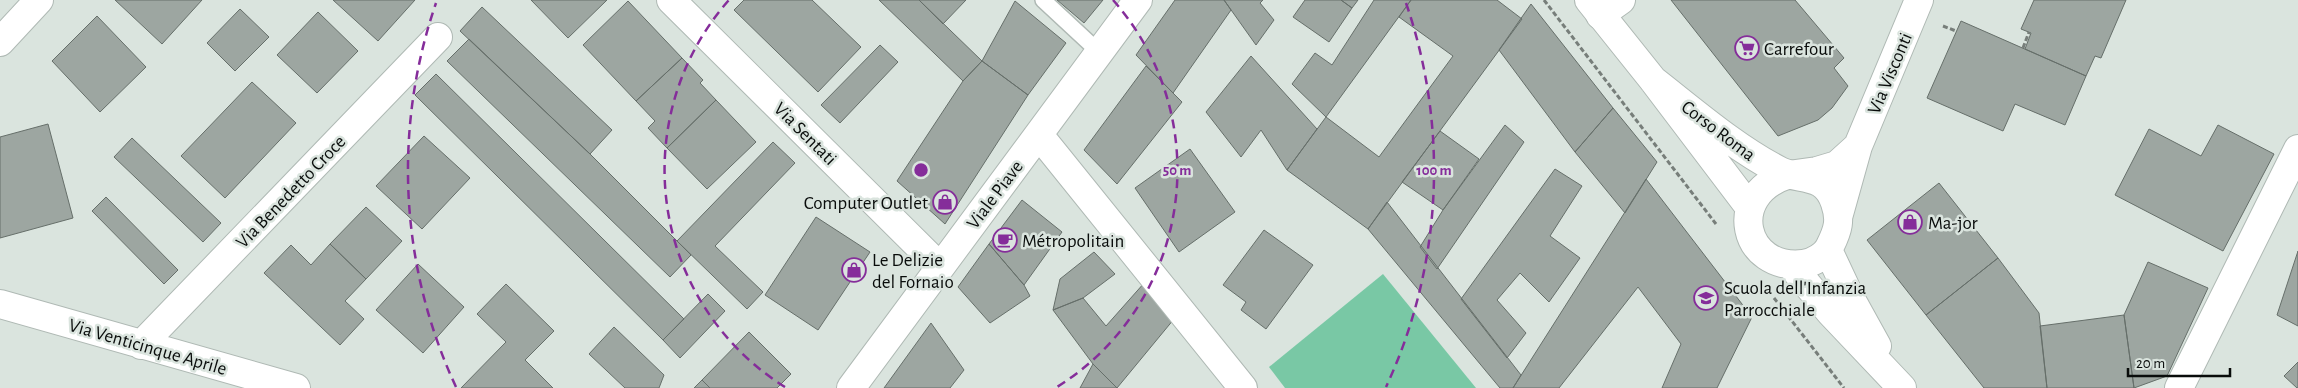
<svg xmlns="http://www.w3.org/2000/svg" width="2298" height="388" font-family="'Alegreya Sans',sans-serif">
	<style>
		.park { fill: #79c8a5 }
		.building { fill: #9da6a1; stroke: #666f6a }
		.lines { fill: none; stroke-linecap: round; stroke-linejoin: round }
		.service-casing { stroke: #afb9b4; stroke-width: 18 }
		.minor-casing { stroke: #afb9b4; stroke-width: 30 }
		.tertiary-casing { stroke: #afb9b4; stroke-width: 30 }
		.secondary-casing { stroke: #afb9b4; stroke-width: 30 }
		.path { stroke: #777e7a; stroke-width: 3; stroke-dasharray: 5 2.5; stroke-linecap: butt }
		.service { stroke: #fff; stroke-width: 15 }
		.minor { stroke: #fff; stroke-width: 28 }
		.tertiary { stroke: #fff; stroke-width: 28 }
		.secondary { stroke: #fff; stroke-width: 28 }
		.ring { fill: none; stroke: #852d9a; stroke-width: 2.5; stroke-dasharray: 9 6 }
		.labels { text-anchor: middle; stroke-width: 5; stroke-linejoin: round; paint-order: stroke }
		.poi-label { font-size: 19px; fill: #090c0b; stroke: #dae4de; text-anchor: start }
		.street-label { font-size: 19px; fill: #090c0b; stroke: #dae4de }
		.centre { fill: #852d9a; stroke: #dae4de; stroke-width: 2.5 }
		.ring-label { font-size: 15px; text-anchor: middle; font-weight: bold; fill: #852d9a; stroke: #dae4de; stroke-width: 5; stroke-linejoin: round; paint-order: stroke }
	</style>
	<rect width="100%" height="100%" fill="#dae4de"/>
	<path class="park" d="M1383,274l93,114h-191l-16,-21z"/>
	<path class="building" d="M115,0h87l-40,44z
		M333,0h82l-37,41z
		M531,0h76l-39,38z
		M744,0h68l49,47 -43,45 -84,-82z
		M879,0h40l63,61 -19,20z
		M919,0h47l-23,24z
		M1057,0h46l-19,23z
		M1175,0h49l7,10 -58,83 -37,-38z
		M1224,0h39l-3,3 14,17 -18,25z
		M1305,0h36l11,8 -23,34 -36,-25z
		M1341,0h17l-6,8z
		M1374,0h37l-85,117 -34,-33 23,-31 17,12z
		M1411,0h86l25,19 -154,210 -81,-59 39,-53 53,40 74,-101 -54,-39z
		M1671,0h124l49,58 -10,10 14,18 -16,22 -14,12 -40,16z
		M2034,0h92l-25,58 -6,-2 -9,20 -61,-27 6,-16 -10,-4z
		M628,1l54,57 -46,43 -53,-56z
		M1015,1l51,42 -38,52 -46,-34z
		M1531,4l82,104 -38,44 -76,-102z
		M482,7l130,123 -22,24 -130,-123z
		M240,9l29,28 -34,34 -28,-28z
		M318,12l40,39 -41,42 -40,-38z
		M97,16l49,51 -46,45 -48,-51z
		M1961,21l125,55 -21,49 -50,-21 -12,27 -76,-33z
		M469,39l121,115 101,101 -21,22 -223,-216z
		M880,45l18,17 -58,61 -19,-18z
		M1251,56l66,73 -30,41 -26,-40 -20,27 -35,-45z
		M682,58l21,22 -3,3 16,17 -49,48 -19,-20 7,-7 -19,-20z
		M982,61l46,34 -83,129 -48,-43 66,-100z
		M1146,66l36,36 -65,82 -33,-34z
		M436,74l248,245 -21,21 -248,-245z
		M252,82l44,41 -71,75 -44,-42z
		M716,100l40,42 -49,47 -40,-41z
		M1613,108l44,54 -32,51 -50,-61z
		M48,124l25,94 -73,20v-101z
		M1505,125l19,17 -87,127 -17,-22 23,-37z
		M2218,125l56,29 -51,97 -108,-56 34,-66 52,27z
		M1440,131l39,28 -36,51 -41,-28z
		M424,136l46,42 -48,51 -46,-43z
		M132,138l89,85 -18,19 -89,-85z
		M773,142l22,21 -80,83 48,46 -16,17 -70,-68z
		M1190,149l45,63 -56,40 -44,-64z
		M1555,169l27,17 -32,50 30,22 -31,44 -29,-29 -23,27 29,33 -19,25 -46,-59z
		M1646,179l106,138 -35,71h-55l19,-44 -43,-57 -79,101h-46z
		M1939,183l59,75 -72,57 -59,-75z
		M106,197l72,73 -14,14 -72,-73z
		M1022,200l40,32 -38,53 -35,-41z
		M1387,202l134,173 -8,13h-13l-132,-159z
		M366,207l36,34 -36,38 -36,-35z
		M816,217l54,35 -52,78 -53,-35z
		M1264,230l49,35 -47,64 -25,-19 5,-8 -23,-17z
		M330,244l36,35 -21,22 19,18 -24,26 -76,-72 27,-28 20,20z
		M989,244l35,41 6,11 -40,27 -32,-36z
		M2298,251v75l-21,-11z
		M1094,252l21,22 -32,24 -30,12 7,-31z
		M1998,258l41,55 8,75h-63l-58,-73z
		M2148,262l60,26 -41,88 -33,12 -10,-73z
		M418,264l46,43 -41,46 -47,-43z
		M1145,282l29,37 -57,69 -24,-24 -40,-54 30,-12 23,28z
		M506,284l48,47 -29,29 28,28h-92l45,-46 -29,-28z
		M708,294l17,17 -45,47 -17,-18z
		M2124,315l10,73h-87l-7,-62z
		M931,323l33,47 -14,18h-66z
		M614,327l50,48 -5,13h-34l-36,-34z
		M749,332l42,42 -14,14h-67l-8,-8z
		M2298,362v26h-1l-13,-12z
		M1093,364l24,24h-37z
		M702,380l8,8h-16z"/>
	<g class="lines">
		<g class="service-casing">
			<path id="service" d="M1043,0l56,52"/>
		</g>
		<g class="minor-casing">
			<path id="minor" d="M671,0l269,267
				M1600,15l21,-15
				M0,42l39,-42
				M1039,135l204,253
				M0,304l296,84
				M141,345l297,-308
				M851,388l287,-388
				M2179,388l119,-239"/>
		</g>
		<g class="tertiary-casing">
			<path id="tertiary" d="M1788,175l29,-4 20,-6 21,-19
				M1839,214l19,-68 61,-146"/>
		</g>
		<g class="secondary-casing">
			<path id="secondary" d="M1589,0l64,80 97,128
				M1653,80c41,32 81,67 127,91 20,10 45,1 55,32 6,17 3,27 -5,43 -4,9 -17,17 -27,18 -60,7 -78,-69 -16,-89
				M1828,250l23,49 26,47
				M1791,265l39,47 72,76"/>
		</g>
		<path class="path" d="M1544,0l172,224
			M1943,26l13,5
			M2023,48l6,-16
			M1774,298l70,90"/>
		<use href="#service" class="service"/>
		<use href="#minor" class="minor"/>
		<use href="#tertiary" class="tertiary"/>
		<use href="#secondary" class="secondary"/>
	</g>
	<g class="ring">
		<path d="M785 387A256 256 0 0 1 729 0M1113 0A256 256 0 0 1 1057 387"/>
		<path d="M456 387A513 513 0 0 1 436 3M1406 3A513 513 0 0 1 1386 387"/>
	</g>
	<defs>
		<g id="supermarket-ring" transform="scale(1.25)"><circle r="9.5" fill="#dae4de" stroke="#852d9a" stroke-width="1.5"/><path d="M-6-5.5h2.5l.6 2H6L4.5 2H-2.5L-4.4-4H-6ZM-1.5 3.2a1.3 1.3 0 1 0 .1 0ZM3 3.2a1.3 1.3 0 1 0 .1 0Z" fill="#852d9a"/></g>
		<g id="shop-ring" transform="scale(1.25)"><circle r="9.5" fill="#dae4de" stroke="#852d9a" stroke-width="1.5"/><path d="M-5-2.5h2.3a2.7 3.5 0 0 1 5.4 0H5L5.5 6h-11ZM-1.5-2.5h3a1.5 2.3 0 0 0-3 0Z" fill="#852d9a"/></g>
		<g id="cafe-ring" transform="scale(1.25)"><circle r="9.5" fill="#dae4de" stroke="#852d9a" stroke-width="1.5"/><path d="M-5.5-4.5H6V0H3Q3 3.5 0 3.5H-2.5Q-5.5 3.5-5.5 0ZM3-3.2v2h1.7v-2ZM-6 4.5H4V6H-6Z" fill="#852d9a"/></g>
		<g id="school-ring" transform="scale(1.25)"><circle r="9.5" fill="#dae4de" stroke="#852d9a" stroke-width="1.5"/><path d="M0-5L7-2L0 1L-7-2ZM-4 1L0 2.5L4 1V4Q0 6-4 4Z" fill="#852d9a"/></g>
	</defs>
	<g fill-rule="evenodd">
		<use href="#supermarket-ring" x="1747" y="48"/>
		<use href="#shop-ring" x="945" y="202"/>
		<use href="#shop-ring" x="1910" y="222"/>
		<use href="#cafe-ring" x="1005" y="240"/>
		<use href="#shop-ring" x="854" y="270"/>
		<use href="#school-ring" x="1706" y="298"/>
	</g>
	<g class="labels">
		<g class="poi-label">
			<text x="1764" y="55">Carrefour</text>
			<text x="928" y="209" text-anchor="end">Computer Outlet</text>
			<text x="1928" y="229">Ma-jor</text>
			<text x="1022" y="247">Métropolitain</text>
			<text x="872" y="266">Le Delizie<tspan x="872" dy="22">del Fornaio</tspan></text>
			<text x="1724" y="294">Scuola dell'Infanzia<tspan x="1724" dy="22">Parrocchiale</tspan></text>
		</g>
		<g class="street-label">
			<text transform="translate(1889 73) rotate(-67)" y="7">Via Visconti</text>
			<text transform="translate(1719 130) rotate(37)" y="7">Corso Roma</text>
			<text transform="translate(806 133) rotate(45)" y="7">Via Sentati</text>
			<text transform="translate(290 191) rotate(-46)" y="7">Via Benedetto Croce</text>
			<text transform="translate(994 194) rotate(-53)" y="7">Viale Piave</text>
			<text transform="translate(148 346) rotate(16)" y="7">Via Venticinque Aprile</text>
		</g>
	</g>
	<circle cx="921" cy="170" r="8" class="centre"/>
	<g class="ring-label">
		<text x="1177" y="175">50 m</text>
		<text x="1434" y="175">100 m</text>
	</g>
	<path d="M2128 368v8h102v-8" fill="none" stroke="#090c0b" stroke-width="2.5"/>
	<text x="2136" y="368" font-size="15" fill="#090c0b" stroke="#dae4de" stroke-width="4" paint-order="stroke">20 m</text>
</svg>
